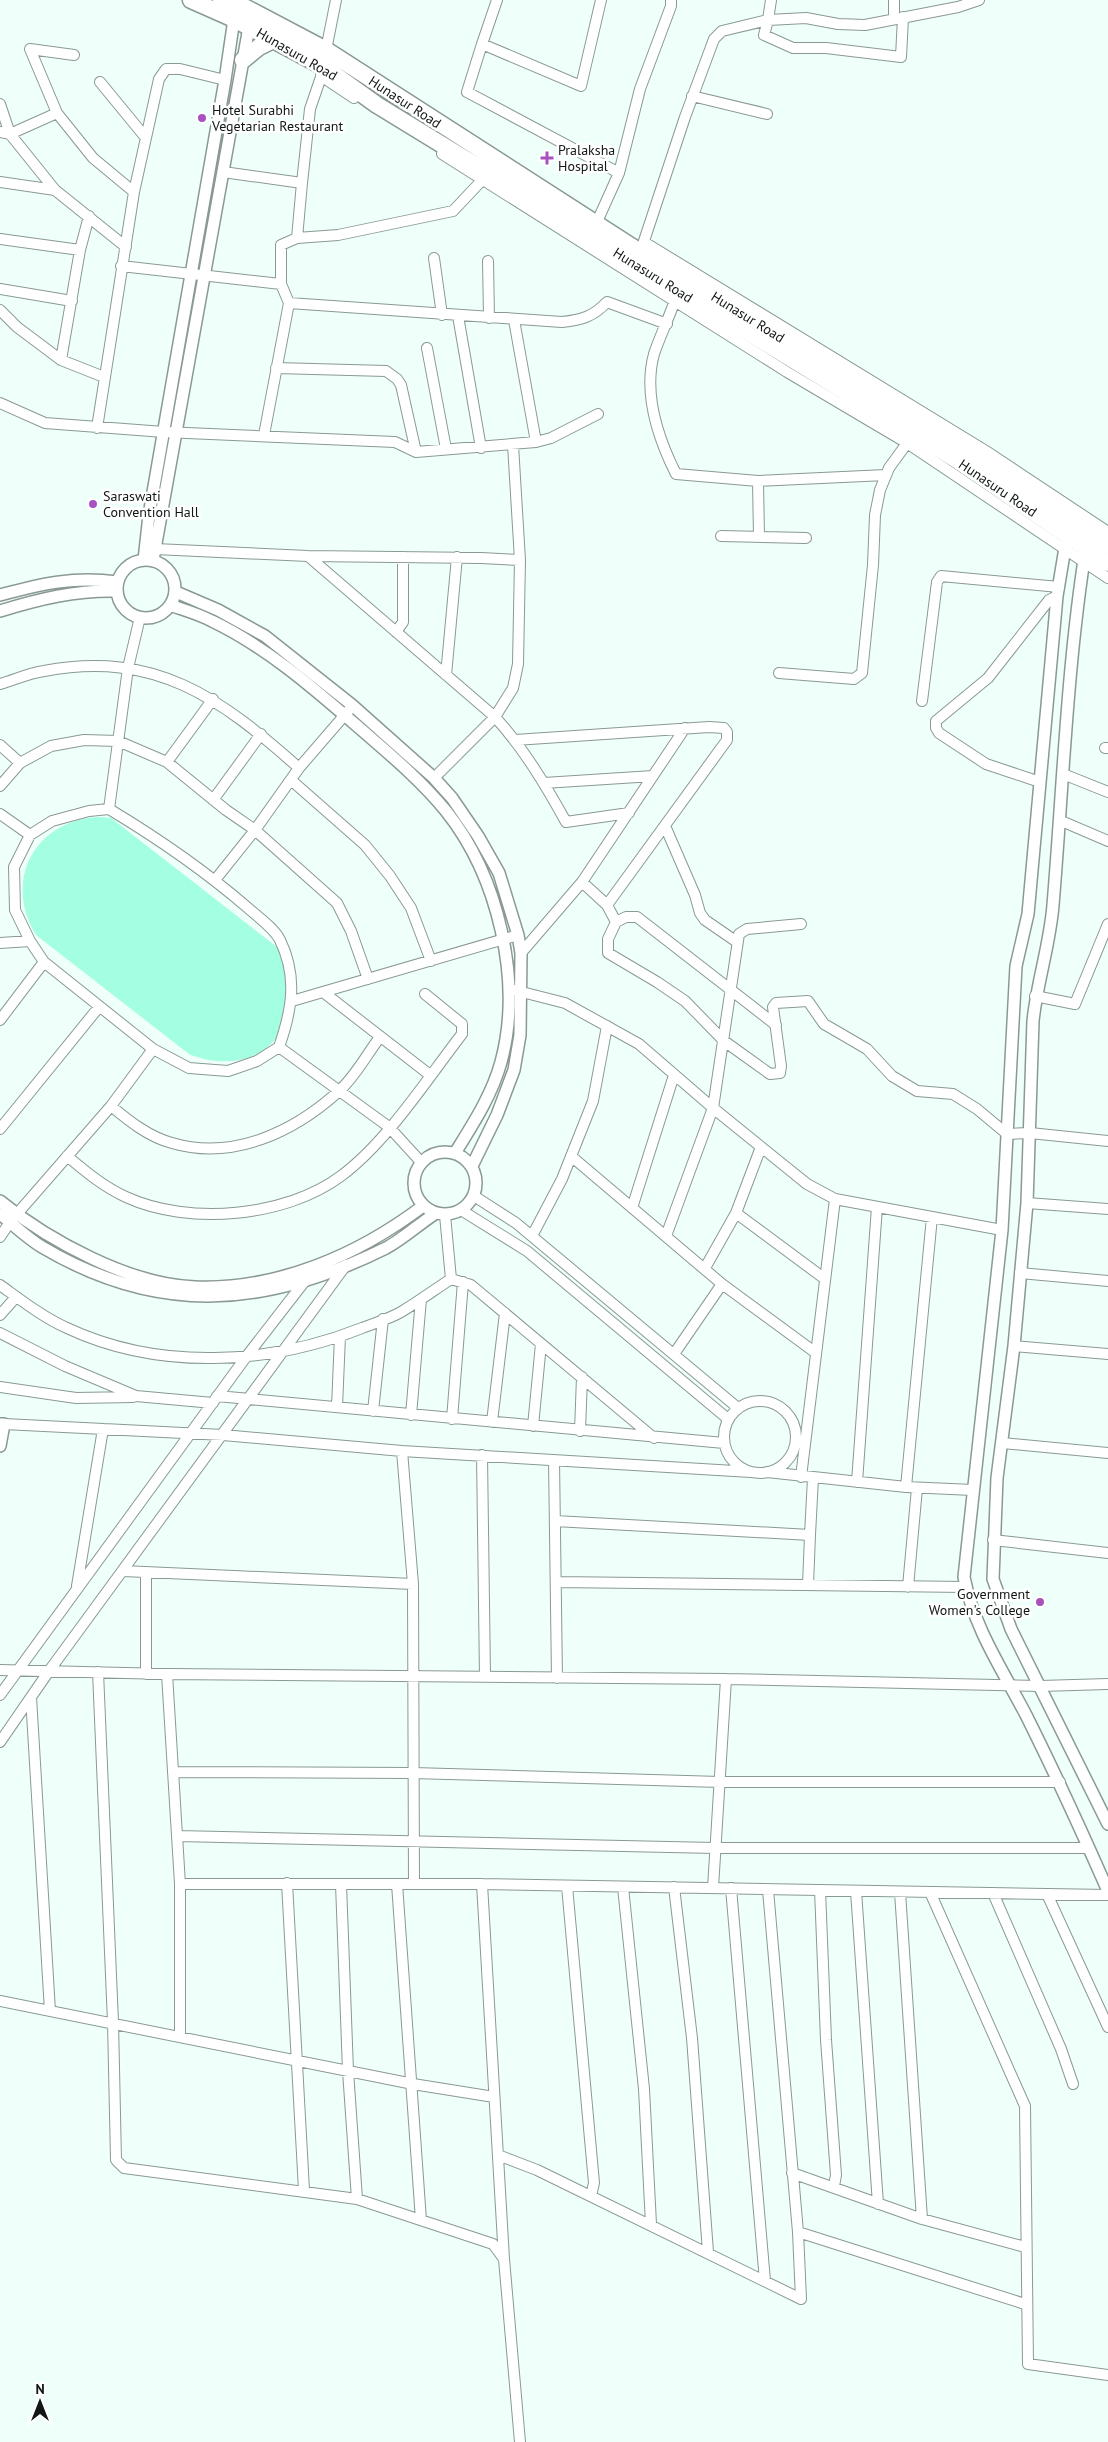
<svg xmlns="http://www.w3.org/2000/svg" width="1108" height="2442" font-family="'PT Sans',sans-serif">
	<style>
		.green { fill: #a4fee1 }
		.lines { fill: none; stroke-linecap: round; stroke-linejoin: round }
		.minor-casing { stroke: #8a9993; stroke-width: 12 }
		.tertiary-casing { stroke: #8a9993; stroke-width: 14 }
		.secondary-casing { stroke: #8a9993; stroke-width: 16 }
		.trunk-casing { stroke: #8a9993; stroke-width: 19 }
		.minor { stroke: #fff; stroke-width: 10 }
		.tertiary { stroke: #fff; stroke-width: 11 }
		.secondary { stroke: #fff; stroke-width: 14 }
		.trunk { stroke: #fff; stroke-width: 16 }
		.poi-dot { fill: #a951be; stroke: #fff; stroke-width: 2 }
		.labels { text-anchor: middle; stroke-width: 5; stroke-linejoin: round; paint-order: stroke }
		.street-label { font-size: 14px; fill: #111715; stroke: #fff }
		.poi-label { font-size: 14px; fill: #111715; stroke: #fff; text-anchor: start }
	</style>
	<rect width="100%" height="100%" fill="#effff9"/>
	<path class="green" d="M101,817l10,1 166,129c16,21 14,28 9,53 -2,10 -2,25 -7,34 -19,30 -60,33 -90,20l-153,-119c-34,-55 0,-117 65,-118z"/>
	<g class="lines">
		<g class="minor-casing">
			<path id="minor" d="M601,0l-20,86 -99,-42 -15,48 152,81
				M894,0v18
				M903,17l-2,40 -75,-9h-33l-29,-13 4,-15 38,-2 32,6 27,1 93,-18 21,-7
				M482,44l15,-44
				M326,50l10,-50
				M74,55l-44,-6 27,64 36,45 41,34
				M321,76l33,22
				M100,82l46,56
				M692,96l75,18
				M0,104l10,30 45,56 71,57
				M0,132l10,2 47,-21
				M442,154l345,218 120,71 201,135
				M223,172l79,11 -5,55 -16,7v39
				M0,182l55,8
				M302,183l8,-74 13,-38
				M596,224l23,-51 21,-84 31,-83v-6
				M297,238l41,-3 115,-24 33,-35
				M0,239l80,11
				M644,242l342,209 122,81
				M642,247l43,-130 29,-78 8,-8 46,-11 3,-20
				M434,258l8,57
				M488,261l1,57
				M121,266l160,18 8,19 273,19c19,-2 31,-5 45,-20l60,22
				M0,289l72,12
				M675,300c-6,18 -15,36 -21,54 -11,40 4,84 22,120l82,7 128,-6
				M0,310l17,17 44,33 43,17
				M458,316l23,132
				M514,320l22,122
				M427,348l19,101
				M61,360l19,-110 9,-34
				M276,368l110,3 11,8 4,6 15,67
				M0,403l45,20 119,9 231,10 21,10 120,-10 15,-4 47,-24
				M97,428l37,-236 25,-113 7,-10h14l45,11
				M264,435l25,-132
				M758,481l1,56
				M721,536l85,2
				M155,549l153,7 173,2 39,2
				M308,556l187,161c29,32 50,67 71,105l63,-9
				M396,632l7,-10v-65
				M779,673l75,6 8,-6 11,-108 2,-50 5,-25 9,-22 21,-29
				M446,675l11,-118
				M0,684c14,-4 29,-11 44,-13 112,-21 176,27 255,97
				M922,701l15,-119 4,-6 118,11
				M515,740l194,-13 15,1 3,4v8l-120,165
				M0,745l20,18
				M1105,748h3
				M167,762l46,-63
				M1063,774l45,18
				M434,778l61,-61 18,-29 5,-24 2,-104 -7,-115
				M291,780l74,65 25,31 21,32 20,53
				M1040,782l-54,-18 -47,-31 -3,-5v-7l52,-43 61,-78 8,-4
				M544,783l109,-7
				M0,786l20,-23 31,-17 33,-6 34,1 49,21 59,48 29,20 82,73 14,28 17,48
				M213,800l48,-66
				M109,809c50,30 95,61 139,99 10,9 26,20 32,32 18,37 12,70 -1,107l-22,14 -29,10 -39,-3 -36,-19 -109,-87 -14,-21 -15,-31 -1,-43 16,-32 22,-14 37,-10z
				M109,809l19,-141 12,-51
				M0,814l30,21
				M1059,820l49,21
				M665,826l30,69 5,18 5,7 32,22
				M215,880l40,-50 44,-62 50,-58
				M582,882l25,23 9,17 -8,17v14l49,29 28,19 39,40 46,33 10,-1 1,-7 -8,-59 3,-4 32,-2 16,23 43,25 25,27 25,15 36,3 24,15 30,25 23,-1 78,8
				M616,922l10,-5h11l139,108
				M0,943l30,-2
				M521,953l61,-71 103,-154
				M514,990l51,13 74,41 74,64 94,76 28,15 167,31
				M323,992l107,83
				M1035,996l40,8 33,-80
				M292,1001l226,-66
				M0,1020l44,-58
				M279,1047l110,80 32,35
				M111,1106c18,15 38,31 61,37 61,18 122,-11 167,-52 16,-14 28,-37 41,-54
				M0,1129l99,-122
				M67,1156c19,16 37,31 59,41 63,29 160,20 215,-21 46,-34 86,-97 121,-142v-10l-37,-30
				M571,1156l151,128 94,69
				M474,1196l42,27 222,185
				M1027,1203l81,6
				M632,1208l42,-133
				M461,1210l66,41 201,168
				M736,1213l89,66
				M532,1236l30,-57 31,-78 14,-75
				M666,1236l47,-128 26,-174 8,-5 54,-5
				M0,1237l10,-15 101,-116 42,-57
				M705,1268l31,-55 25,-66
				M1020,1273l88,8
				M451,1279l20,6 183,153
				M0,1285c21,15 44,33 67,43 92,43 202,37 295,0 13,-5 27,-9 39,-16 17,-10 33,-22 50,-33l-6,-64
				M0,1315l16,-18
				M0,1333l65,33 71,30 77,7
				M1014,1346l94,8
				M674,1354l48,-70
				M0,1387l76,11 57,-1
				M217,1396l507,47
				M724 1437a36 36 0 1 1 72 0a36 36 0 1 1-72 0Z
				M337,1407l3,-71
				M373,1411l10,-92
				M411,1415l10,-116
				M452,1419l11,-137
				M492,1422l13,-109
				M4,1424l219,11 179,16 11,133 1,300
				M533,1426l8,-82
				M580,1431l2,-54
				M1002,1443l106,10
				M402,1451l349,21
				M482,1455l3,222
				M554,1460l3,218
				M767,1472l139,15 67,3
				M801,1477l34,-278
				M857,1482l20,-275
				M906,1487l26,-270
				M555,1521l255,14 3,-57
				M993,1540l115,13
				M123,1571l290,13
				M146,1572v102
				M556,1582l410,5
				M808,1585l2,-50
				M77,1586l26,-157
				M908,1587l9,-99
				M0,1670l167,4 559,5 314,7 68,-2
				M98,1672l15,350 3,138 8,8 233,31 136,45 11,15
				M167,1674l13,210h302l626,11
				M0,1695l246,-338 62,-80
				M31,1697l19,314
				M0,1742l49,-71 297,-406
				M173,1772l240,1 307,9h340
				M177,1836l538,12h374
				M287,1883l17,307
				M180,1884v152
				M341,1884l7,187 9,128
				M397,1884l24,336
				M482,1884l22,375 16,183
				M567,1886l27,297 -3,13
				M623,1887l21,202 7,135
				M674,1887l18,151 16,214
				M713,1888l13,-209
				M731,1888l34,393
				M820,1890l6,150 10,135 -2,11
				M856,1891l22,313
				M900,1892l22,327
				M930,1892l95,214 3,258 80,11
				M993,1893l68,156 12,35
				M1047,1894l61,133
				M0,2001l413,83 81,13
				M498,2155l39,15 264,129 -3,-67 -30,-342
				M792,2173l130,46 103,28
				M798,2232l227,72"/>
		</g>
		<g class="tertiary-casing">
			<path id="tertiary" d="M1073,532l-8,16 -8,48 -29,318 -12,52 -14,264 -38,347c10,51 38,92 62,138 29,58 56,117 82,176
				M1088,543l-2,4c-19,118 -23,239 -33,358 -3,39 -16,77 -20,116l-6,182 -13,143 -17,132 -4,101 18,50 97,195
				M144,560l5,-45 76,-435 9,-61
				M153,560l96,-533
				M117 589a29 29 0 1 1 58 0a29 29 0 1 1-58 0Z
				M176,592l42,18 47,26 87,69 82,73 18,20 26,38 21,37 19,62 3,18 -1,82 -6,35 -17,45 -25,51
				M0,595c41,-11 74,-19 117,-13
				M170,605c14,5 29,9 42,16 54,26 99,65 144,104 31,27 64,54 90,86 52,65 77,170 55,251 -9,33 -28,62 -46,91
				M0,611c39,-12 76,-21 117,-20
				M414 1183a31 31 0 1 1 62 0a31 31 0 1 1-62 0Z
				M0,1201c49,40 131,84 195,86 83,3 163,-32 228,-81
				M0,1214c14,11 27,24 42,33 118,70 225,60 344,1 17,-9 33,-24 50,-35
				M0,1424h4l-4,22"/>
		</g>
		<g class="secondary-casing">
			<path id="secondary" d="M220,0l14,19"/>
		</g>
		<g class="trunk-casing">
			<path id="trunk" d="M191,0l43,19 90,48 53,38 578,354 153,104
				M231,0l95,50 314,202 322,195 146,98
				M243,60l16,-13 14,-7"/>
		</g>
		<use href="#minor" class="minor"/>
		<use href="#tertiary" class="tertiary"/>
		<use href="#secondary" class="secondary"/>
		<use href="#trunk" class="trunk"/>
	</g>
	<g class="poi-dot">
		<circle cx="202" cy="118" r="5"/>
		<path d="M544.5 150.5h5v5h5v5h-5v5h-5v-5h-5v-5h5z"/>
		<circle cx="93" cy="504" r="5"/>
		<circle cx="1040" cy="1602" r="5"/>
	</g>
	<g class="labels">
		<g class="street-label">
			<text transform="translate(297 54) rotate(30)" y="5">Hunasuru Road</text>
			<text transform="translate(405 102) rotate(33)" y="5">Hunasur Road</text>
			<text transform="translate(653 275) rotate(32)" y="5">Hunasuru Road</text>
			<text transform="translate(748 317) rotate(32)" y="5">Hunasur Road</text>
			<text transform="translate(998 488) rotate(34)" y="5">Hunasuru Road</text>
		</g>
		<g class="poi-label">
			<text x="212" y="115">Hotel Surabhi<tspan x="212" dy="16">Vegetarian Restaurant</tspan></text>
			<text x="558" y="155">Pralaksha<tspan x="558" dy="16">Hospital</tspan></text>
			<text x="103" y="501">Saraswati<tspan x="103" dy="16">Convention Hall</tspan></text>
			<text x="1030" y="1599" text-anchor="end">Government<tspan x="1030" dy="16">Women's College</tspan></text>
		</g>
	</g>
	<g transform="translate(40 2402)" stroke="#ffffff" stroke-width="4" paint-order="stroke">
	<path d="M0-4L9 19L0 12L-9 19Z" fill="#111715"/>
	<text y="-8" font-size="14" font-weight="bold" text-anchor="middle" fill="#111715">N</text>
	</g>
</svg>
